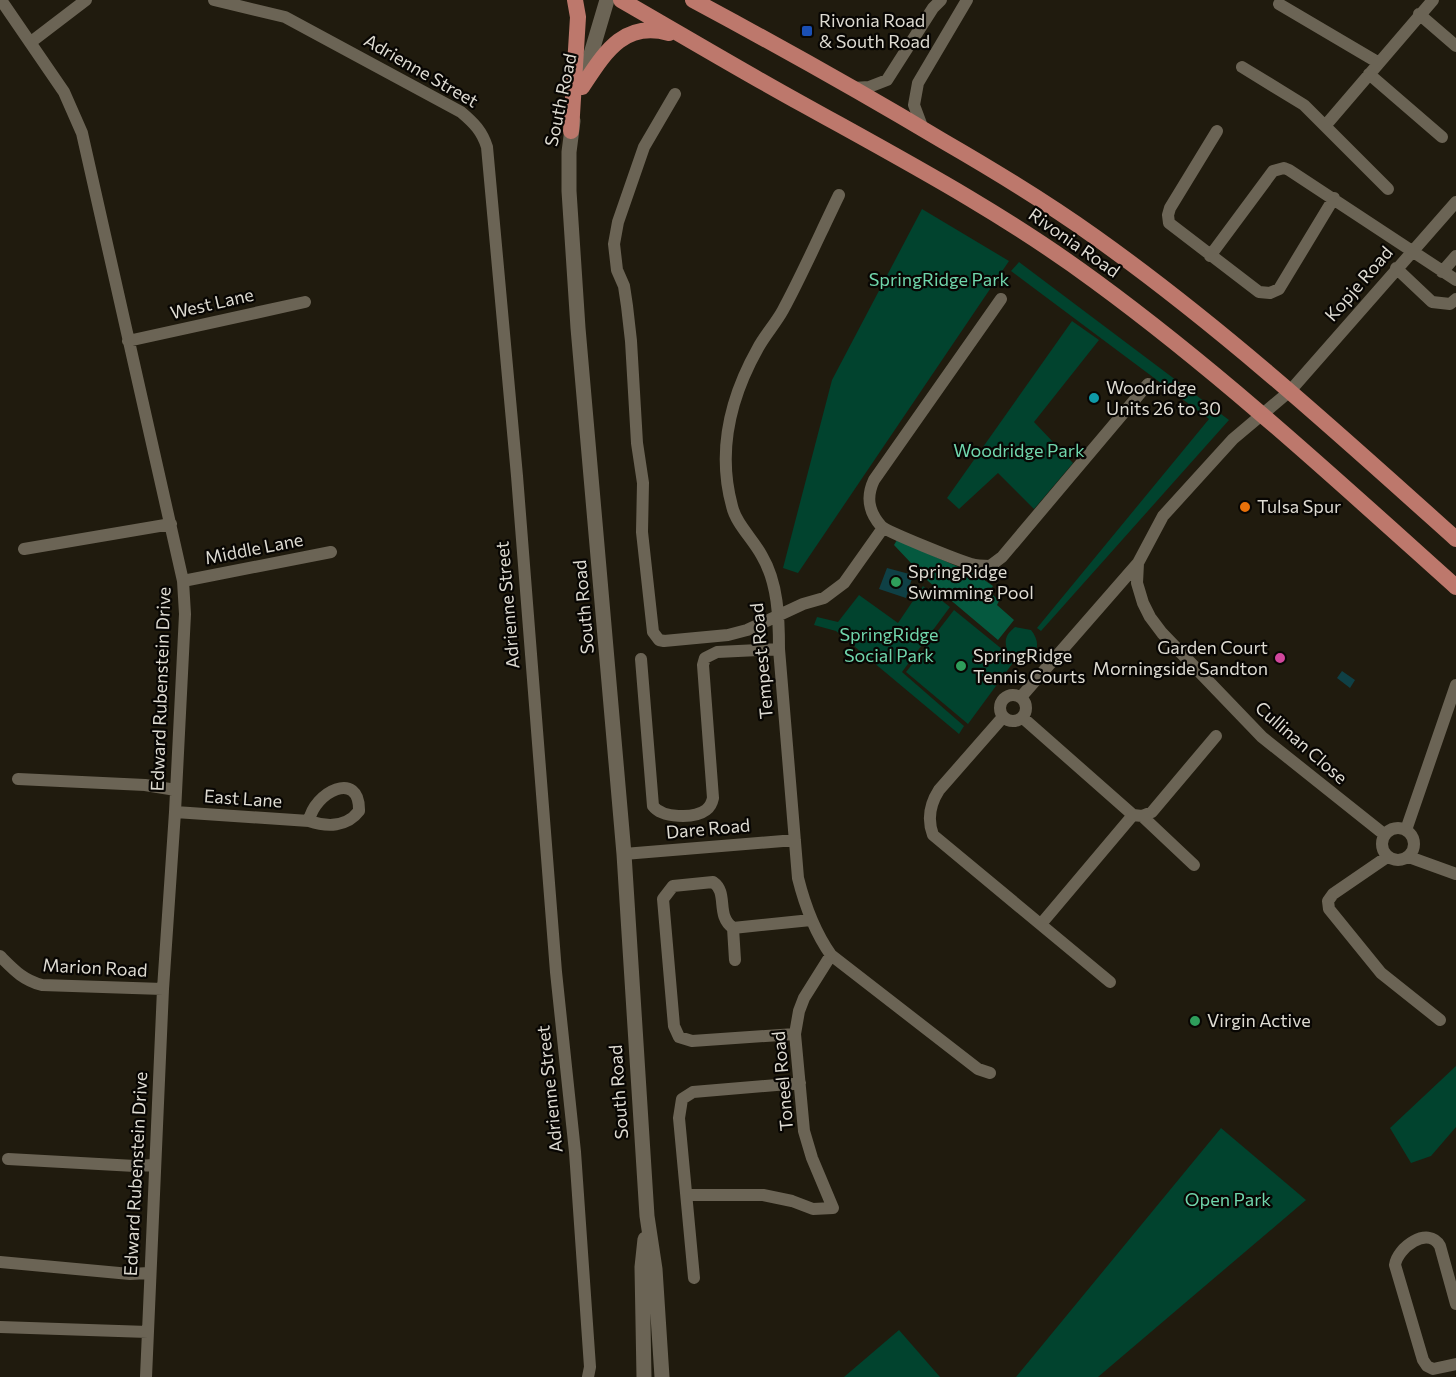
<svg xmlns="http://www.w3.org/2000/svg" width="1456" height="1377" font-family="Commissioner,sans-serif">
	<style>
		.green { fill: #01432e }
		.forest { fill: #05593f }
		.water { fill: #0f4045 }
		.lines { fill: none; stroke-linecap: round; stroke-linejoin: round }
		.minor { stroke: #6b6455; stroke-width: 12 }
		.tertiary { stroke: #6b6455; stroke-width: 15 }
		.primary { stroke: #bd786c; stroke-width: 16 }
		.transit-dot { fill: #1a4fb4; stroke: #080603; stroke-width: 2 }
		.culture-dot { fill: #0f9aa8; stroke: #080603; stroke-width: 2 }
		.food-dot { fill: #e8710a; stroke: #080603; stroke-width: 2 }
		.leisure-dot { fill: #2e9e5b; stroke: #080603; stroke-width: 2 }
		.hotel-dot { fill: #d1479c; stroke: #080603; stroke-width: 2 }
		.labels { text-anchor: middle; stroke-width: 4.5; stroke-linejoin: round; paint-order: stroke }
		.poi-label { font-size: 18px; fill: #dedbd2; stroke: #080603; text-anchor: start }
		.street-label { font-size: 18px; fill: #dedbd2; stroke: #080603 }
		.park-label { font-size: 18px; fill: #70d6ac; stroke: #080603 }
	</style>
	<rect width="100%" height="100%" fill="#201b0e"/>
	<path class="green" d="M922,209l87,52 -211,312 -15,-5 49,-188z
		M1019,262l210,158 -188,211 -4,-3 172,-209 -198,-148z
		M1072,321l27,19 -65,82 39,41 -39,46 -36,-36 -39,36 -12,-11z
		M923,586l27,21 -48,65 62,54 -5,8 -123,-103 -22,-6 3,-8 21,5 21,-27 39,28z
		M954,610l54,44c-3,-12 -5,-17 7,-27l16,3c13,16 4,32 -16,30l-47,64 -62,-52z
		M1456,1066v61l-25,29 -20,7 -21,-35z
		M1221,1128l85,72 -208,177h-82z
		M899,1330l41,47h-96z"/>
	<path class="forest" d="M897,540l80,35 16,11 -3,6 9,9 -2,4 17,15 -16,20 -70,-59 -34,-36z"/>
	<path class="water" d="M887,568l26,7 -7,23 -27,-9z
		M1342,671l13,9 -5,8 -13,-10z"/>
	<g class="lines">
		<path class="minor" d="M1,0l63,92 18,41 101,448 2,33 -10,198 -12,177 -17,388
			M214,0l71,17 176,95c13,11 21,19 26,35l30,329 39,496 19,180 15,215 -2,10
			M1279,4l100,59
			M1419,14l37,32
			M31,42l55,-42
			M1242,67l62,38 84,84
			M1369,74l73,63
			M853,88l16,-1 18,-7 46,-72 8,-8
			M675,94l-31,53 -26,75 -4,22 3,26 7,16 3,20 4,35 6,102 6,40 -1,49 11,100 6,8 5,1 64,-6 19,-5 56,-26 21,-6 20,-15 39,-55
			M1325,126l108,-126
			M923,129l-9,-24 4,-22 49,-83
			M1217,131l-47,77 -2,7 1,8 90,69 11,1 9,-4 55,-91
			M839,195c-19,39 -36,78 -56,115 -7,13 -18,25 -25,38 -27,48 -41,103 -26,158 4,18 21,33 30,50 16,27 17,62 17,93l19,229c7,28 16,53 33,77l147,114 12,4
			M1210,256l63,-85 11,-3 5,2 167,110
			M1396,268l36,34 18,2 6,-5
			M1442,272l14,-16
			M1001,299l-127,181c-8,17 -6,31 7,46 6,6 79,35 90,38 6,2 12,2 19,2l12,-9 146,-173
			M128,341l177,-39
			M24,549l147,-25
			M183,581l148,-29
			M641,659l12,147c9,12 41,13 53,4 4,-3 6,-7 7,-12l-10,-133 2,-7 12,-6 62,-3
			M1000 708a13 13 0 1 1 26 0a13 13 0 1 1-26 0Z
			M1021,697l117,-134
			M1003,717l-64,73c-9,14 -12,29 -6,45l177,147
			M1023,718l110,97
			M18,779l127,6 31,5
			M175,812l134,9c18,6 38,6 50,-10 1,-42 -45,-19 -50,10
			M1142,816l52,49
			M1382 844a16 16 0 1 1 32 0a16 16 0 1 1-32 0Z
			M1406,830l50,-145
			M1385,835l-123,-98 -100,-104 -12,-16 -7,-14 -6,-20 1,-20 25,-47 70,-77 57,-48 166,-189
			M624,854l171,-14
			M1387,857l-54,37 -5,7 1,8 52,64 59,47
			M1409,857l47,17
			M1041,924l92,-109 9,1 10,-4 64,-76
			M733,928l2,32
			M0,956c14,14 23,24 42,29l121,4
			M795,1034l-103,7 -13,-4 -5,-11 -11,-127 10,-13 40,-4c16,11 2,33 20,46l78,-8
			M8,1159l127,7 19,-1
			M688,1195h75l29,6 21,8 20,-1 -21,-50 -8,-27 -9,-97 4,-23 5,-13 27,-43
			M0,1262l130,12 19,-1
			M694,1278l-15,-160 3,-19 11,-7 107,-9
			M1456,1304l-16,-58c-12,-21 -43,2 -45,19l28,95 4,6 6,3 23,-5
			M0,1327l148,5"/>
		<path class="tertiary" d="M583,81l24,-81
			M573,121l-4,31v39l9,137 46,526 23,362 8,53 7,108
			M644,1377l-2,-110 3,-28"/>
		<path class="primary" d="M621,0c61,35 121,71 183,105 99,55 199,108 291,176 127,93 244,201 361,306
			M693,0c84,45 168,92 250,141 52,30 103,61 152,96 128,91 244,197 361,302
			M582,87c22,-33 41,-67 87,-54
			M571,131l7,-114 -3,-17"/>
	</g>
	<rect class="transit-dot" x="801" y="25" width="12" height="12" rx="3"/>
	<circle class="culture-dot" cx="1094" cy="398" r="6"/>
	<circle class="food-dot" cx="1245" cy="507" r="6"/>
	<g class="leisure-dot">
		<circle cx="896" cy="582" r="6"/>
		<circle cx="961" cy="666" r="6"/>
		<circle cx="1195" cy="1021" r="6"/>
	</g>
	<circle class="hotel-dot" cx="1280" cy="658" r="6"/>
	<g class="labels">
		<g class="poi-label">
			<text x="819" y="27">Rivonia Road<tspan x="819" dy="21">&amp; South Road</tspan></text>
			<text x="1106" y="394">Woodridge<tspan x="1106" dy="21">Units 26 to 30</tspan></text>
			<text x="1257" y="513">Tulsa Spur</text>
			<text x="908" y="578">SpringRidge<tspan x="908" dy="21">Swimming Pool</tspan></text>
			<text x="1268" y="654" text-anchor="end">Garden Court<tspan x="1268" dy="21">Morningside Sandton</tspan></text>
			<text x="973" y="662">SpringRidge<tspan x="973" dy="21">Tennis Courts</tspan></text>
			<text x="1207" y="1027">Virgin Active</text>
		</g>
		<g class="street-label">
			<text transform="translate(421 71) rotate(30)" y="6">Adrienne Street</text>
			<text transform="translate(561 100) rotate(-78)" y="6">South Road</text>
			<text transform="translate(1074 243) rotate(35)" y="6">Rivonia Road</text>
			<text transform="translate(1359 284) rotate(-49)" y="6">Kopje Road</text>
			<text transform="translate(212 304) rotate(-13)" y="6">West Lane</text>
			<text transform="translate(254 549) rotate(-11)" y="6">Middle Lane</text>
			<text transform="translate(508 605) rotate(-95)" y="6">Adrienne Street</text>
			<text transform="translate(584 607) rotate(-95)" y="6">South Road</text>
			<text transform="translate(762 661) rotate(-95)" y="6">Tempest Road</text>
			<text transform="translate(161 689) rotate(-88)" y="6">Edward Rubenstein Drive</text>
			<text transform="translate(1301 743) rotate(41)" y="6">Cullinan Close</text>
			<text transform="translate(243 799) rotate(4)" y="6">East Lane</text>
			<text transform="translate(708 829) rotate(-5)" y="6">Dare Road</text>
			<text transform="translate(95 968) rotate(3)" y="6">Marion Road</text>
			<text transform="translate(783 1081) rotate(-95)" y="6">Toneel Road</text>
			<text transform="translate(550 1089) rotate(-96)" y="6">Adrienne Street</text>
			<text transform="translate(619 1092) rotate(-94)" y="6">South Road</text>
			<text transform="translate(136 1174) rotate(-87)" y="6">Edward Rubenstein Drive</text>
		</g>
		<g class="park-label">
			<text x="939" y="286">SpringRidge Park</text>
			<text x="1019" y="457">Woodridge Park</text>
			<text x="889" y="641">SpringRidge<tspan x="889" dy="21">Social Park</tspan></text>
			<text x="1228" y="1206">Open Park</text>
		</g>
	</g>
</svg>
